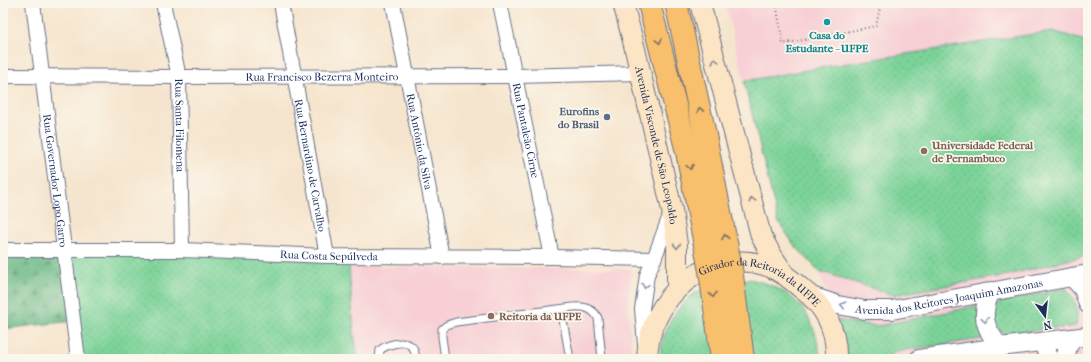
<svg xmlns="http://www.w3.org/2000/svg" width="1091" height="362" font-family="'IM FELL French Canon',serif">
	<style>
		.built { fill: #f7cfd4 }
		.grass { fill: url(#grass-dots); stroke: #4b817c }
		.forest { fill: url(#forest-firs); stroke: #407270 }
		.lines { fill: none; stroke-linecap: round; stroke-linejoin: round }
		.service-casing { stroke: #686f85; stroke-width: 9 }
		.minor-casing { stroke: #686f85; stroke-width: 16 }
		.tertiary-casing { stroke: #686f85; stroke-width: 20 }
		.secondary-casing { stroke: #686f85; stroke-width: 22 }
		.path { stroke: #686f85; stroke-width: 2; stroke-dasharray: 1 3; stroke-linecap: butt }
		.service { stroke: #fff; stroke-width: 7 }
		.minor { stroke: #fff; stroke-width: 14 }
		.tertiary { stroke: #fff; stroke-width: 18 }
		.secondary { stroke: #fce5c4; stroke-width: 20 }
		.trunk-bridge-casing { stroke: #686f85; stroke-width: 24; stroke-linecap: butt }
		.trunk-bridge { stroke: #f8bf6c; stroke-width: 22 }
		.oneway { stroke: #7e7064 }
		.oneway2 { stroke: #8c8a91 }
		.oneway3 { stroke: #8d97ae }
		.culture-dot { fill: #0f9aa8; stroke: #fbf7ec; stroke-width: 1.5 }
		.service-dot { fill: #5c6f8a; stroke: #fbf7ec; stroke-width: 1.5 }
		.education-dot { fill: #8d6e63; stroke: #fbf7ec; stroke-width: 1.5 }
		.labels { text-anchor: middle; stroke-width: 3.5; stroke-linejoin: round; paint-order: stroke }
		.culture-label { font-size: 11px; font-weight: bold; fill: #0d838f; stroke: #fbf7ec }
		.street-label { font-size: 11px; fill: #1b2f5e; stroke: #fbf7ec }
		.service-label { font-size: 11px; font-weight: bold; fill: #4e5e75; stroke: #fbf7ec; text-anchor: end }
		.education-label { font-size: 11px; font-weight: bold; fill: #785e54; stroke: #fbf7ec; text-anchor: start }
	</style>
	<defs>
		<pattern id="grass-dots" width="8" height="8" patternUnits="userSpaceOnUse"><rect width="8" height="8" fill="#7bd399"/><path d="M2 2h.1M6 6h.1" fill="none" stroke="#6ab586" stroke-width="1.8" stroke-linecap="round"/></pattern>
		<pattern id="forest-firs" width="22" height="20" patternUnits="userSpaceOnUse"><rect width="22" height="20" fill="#64b581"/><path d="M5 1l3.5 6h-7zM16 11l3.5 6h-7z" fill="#52946d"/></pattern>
	</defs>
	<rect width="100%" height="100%" fill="#fbf7ec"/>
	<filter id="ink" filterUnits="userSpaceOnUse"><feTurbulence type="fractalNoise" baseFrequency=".025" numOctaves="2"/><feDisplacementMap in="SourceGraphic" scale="8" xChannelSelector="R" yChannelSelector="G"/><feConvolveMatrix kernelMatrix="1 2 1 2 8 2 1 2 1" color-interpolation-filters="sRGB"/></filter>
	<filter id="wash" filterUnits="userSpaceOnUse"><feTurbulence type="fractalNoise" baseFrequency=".012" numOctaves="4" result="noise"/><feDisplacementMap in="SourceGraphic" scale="16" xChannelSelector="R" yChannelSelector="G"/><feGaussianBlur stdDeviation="0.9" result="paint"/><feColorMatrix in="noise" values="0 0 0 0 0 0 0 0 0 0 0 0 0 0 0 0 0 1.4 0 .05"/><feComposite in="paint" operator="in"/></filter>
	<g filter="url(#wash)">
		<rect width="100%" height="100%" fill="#f6e5ce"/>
		<path class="built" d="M725,3h363v356h-240v-4l-29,-84 -24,-25 -17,-25z
			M349,266l283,3 -4,36 4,54h-274l-4,-26z"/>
		<path class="grass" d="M1053,31l35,11v213l-80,20 -115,20 -74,-24 -24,-25 -17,-25 -34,-140 92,-16z
			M64,251l286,5 -1,10 5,67 4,26h-279z
			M750,279c44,9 67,36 70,80h-160c1,-35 25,-68 59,-77 10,-3 21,-2 31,-3z
			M1066,288c10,14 13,20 10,38l-71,8 -10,-5c-4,-12 -6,-20 6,-27z
			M982,305l7,33 -84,12 -27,9h-30v-4l-11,-35 40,6z"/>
		<path class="forest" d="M3,250l61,1 10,70 -71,8z"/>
	</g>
	<g filter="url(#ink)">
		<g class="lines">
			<g class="service-casing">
				<path id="service" d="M561,309l9,50
					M379,359l1,-9c6,-5 22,-10 30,-5 5,3 5,9 6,14
					M445,359l-3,-22v-8l5,-4 9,-3 117,-15c10,-1 20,1 25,11l4,41"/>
			</g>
			<g class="minor-casing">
				<g id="minor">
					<path id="s1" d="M33,3l45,356"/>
					<path id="s2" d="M163,3l16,74 3,173"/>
					<path id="s3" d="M281,3l46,253"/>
					<path id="s4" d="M393,3l49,254"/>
					<path id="s5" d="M500,3l52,254"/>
					<path id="s6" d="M3,76l176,1 336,-1 125,-3"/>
					<path id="s7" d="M3,250h179l145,6 225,1 102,2"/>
					<path d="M645,344l-3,-35 5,-34 7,-16 17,-46"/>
				</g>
			</g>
			<g class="tertiary-casing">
				<g id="tertiary">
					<path d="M1072,277l11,12 5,15"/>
					<path d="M991,291c-11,23 -7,37 9,56"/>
					<path id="s8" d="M811,296l27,9 27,5h27l196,-36"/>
					<path d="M1042,342l8,17"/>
					<path d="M919,359l81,-12 88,-11"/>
					<path d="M1065,359l3,-12 5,-9"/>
				</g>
			</g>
			<g class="secondary-casing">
				<g id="secondary">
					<path id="s9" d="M623,3l12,46 37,161 5,34v44"/>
					<path d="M700,3l61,233 10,18 13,20"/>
					<path id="s10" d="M647,359c1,-61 61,-115 123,-92 12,5 22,13 32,22 23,17 35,41 34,70"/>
				</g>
			</g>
			<path class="path" d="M776,3l7,41 93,-18 5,-23
				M784,3l4,3 11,-3"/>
			<use href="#service" class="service"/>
			<use href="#minor" class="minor"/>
			<use href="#tertiary" class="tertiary"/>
			<use href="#secondary" class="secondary"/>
			<g class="trunk-bridge-casing">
				<path id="trunk-bridge" d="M649,3l38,149 23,119 12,88
					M676,3l28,127 27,138 12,91"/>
			</g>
			<use href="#trunk-bridge" class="trunk-bridge"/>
		</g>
		<defs><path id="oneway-chevron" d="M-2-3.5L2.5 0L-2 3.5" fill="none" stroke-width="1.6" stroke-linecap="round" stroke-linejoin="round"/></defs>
		<g class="oneway">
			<use href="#oneway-chevron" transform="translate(659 41) rotate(76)"/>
			<use href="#oneway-chevron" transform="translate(700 110) rotate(-103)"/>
			<use href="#oneway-chevron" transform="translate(690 167) rotate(79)"/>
			<use href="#oneway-chevron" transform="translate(725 237) rotate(-101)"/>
			<use href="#oneway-chevron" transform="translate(713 295) rotate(82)"/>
		</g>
		<g class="oneway2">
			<use href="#oneway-chevron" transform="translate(715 61) rotate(-105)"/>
			<use href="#oneway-chevron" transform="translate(752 200) rotate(-105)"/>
			<use href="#oneway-chevron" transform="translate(677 246) rotate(88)"/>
		</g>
		<g class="oneway3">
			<use href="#oneway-chevron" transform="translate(645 286) rotate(100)"/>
			<use href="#oneway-chevron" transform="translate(843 305) rotate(-168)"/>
			<use href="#oneway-chevron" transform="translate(985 320) rotate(81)"/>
		</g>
	</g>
	<circle class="culture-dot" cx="827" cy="22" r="4"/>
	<circle class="service-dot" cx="607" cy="117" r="4"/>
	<g class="education-dot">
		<circle cx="924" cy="151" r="4"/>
		<circle cx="491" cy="316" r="4"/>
	</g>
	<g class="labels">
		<g class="culture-label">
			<text x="827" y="39">Casa do<tspan x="827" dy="13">Estudante - UFPE</tspan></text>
		</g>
		<g class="street-label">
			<text dy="4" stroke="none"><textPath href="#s6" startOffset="319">Rua Francisco Bezerra Monteiro</textPath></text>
			<text dy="4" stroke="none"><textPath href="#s2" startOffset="124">Rua Santa Filomena</textPath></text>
			<text dy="4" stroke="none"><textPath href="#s5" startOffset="130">Rua Pantaleão Cirne</textPath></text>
			<text dy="4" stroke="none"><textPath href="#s4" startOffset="141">Rua Antônio da Silva</textPath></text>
			<text dy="4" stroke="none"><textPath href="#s9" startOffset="146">Avenida Visconde de São Leopoldo</textPath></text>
			<text dy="4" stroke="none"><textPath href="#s3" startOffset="165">Rua Bernardino de Carvalho</textPath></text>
			<text dy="4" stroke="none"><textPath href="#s1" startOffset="179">Rua Governador Lopo Garro</textPath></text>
			<text dy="4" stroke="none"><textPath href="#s7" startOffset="326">Rua Costa Sepúlveda</textPath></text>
			<text dy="4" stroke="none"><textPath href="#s10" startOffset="173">Girador da Reitoria da UFPE</textPath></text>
			<text dy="4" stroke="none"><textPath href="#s8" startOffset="141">Avenida dos Reitores Joaquim Amazonas</textPath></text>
		</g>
		<g class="service-label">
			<text x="599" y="115">Eurofins<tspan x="599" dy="13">do Brasil</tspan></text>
		</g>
		<g class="education-label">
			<text x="932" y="149">Universidade Federal<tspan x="932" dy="13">de Pernambuco</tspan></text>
			<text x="499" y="320">Reitoria da UFPE</text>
		</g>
	</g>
	<rect width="1091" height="362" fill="none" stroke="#fbf7ec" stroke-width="16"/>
	<g transform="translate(1045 316) rotate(165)" stroke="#fbf7ec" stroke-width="3" paint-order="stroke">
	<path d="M0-3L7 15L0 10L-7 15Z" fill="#1b2f5e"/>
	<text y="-6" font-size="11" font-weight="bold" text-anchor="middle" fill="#1b2f5e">N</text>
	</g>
</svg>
